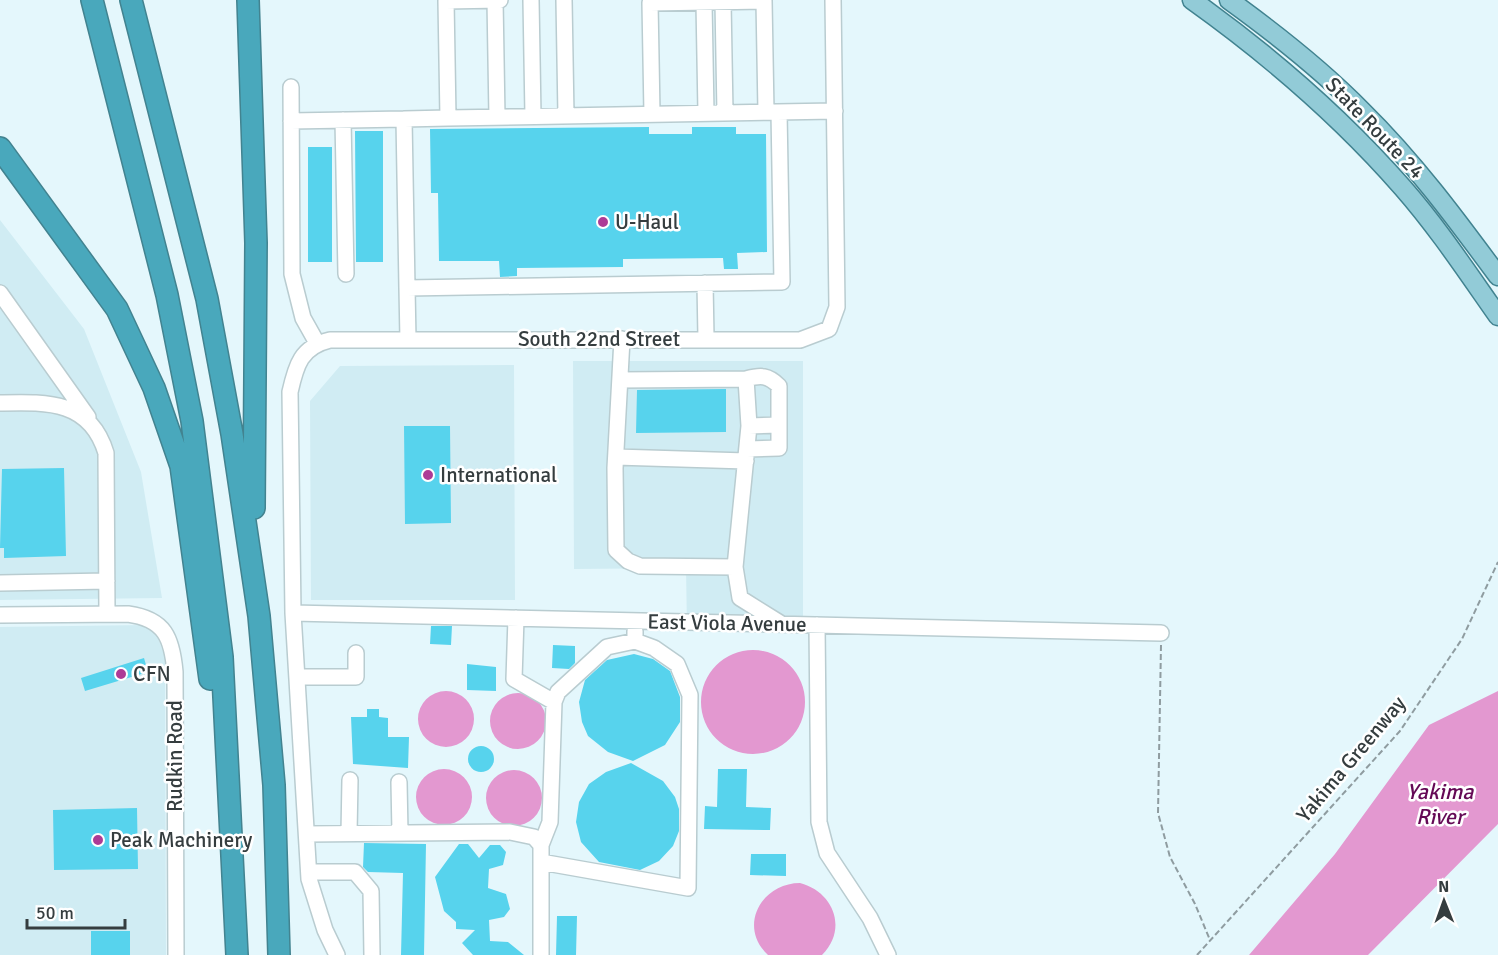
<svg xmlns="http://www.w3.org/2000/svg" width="1498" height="955" font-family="Signika,sans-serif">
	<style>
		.built { fill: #d0ecf3 }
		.water { fill: #e398d0 }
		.building { fill: #57d3ed }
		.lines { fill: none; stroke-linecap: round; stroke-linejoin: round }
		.minor-casing { stroke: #b9ccd0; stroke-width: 18 }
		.major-casing { stroke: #428390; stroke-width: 21 }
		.highway-casing { stroke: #428390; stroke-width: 24 }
		.path { stroke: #8f9ca0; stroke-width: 2; stroke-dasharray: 6 3; stroke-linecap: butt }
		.minor { stroke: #fff; stroke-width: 15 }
		.major { stroke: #92cbd7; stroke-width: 18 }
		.highway { stroke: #49a8bc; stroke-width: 21 }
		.poi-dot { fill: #ad3b96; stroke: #fff; stroke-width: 2 }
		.labels { text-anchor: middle; stroke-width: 5; stroke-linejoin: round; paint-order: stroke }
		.street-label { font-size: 21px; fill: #353d3f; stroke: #fff }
		.poi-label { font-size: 21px; fill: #353d3f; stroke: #fff; text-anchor: start }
		.water-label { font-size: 22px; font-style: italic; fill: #640955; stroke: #fff }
	</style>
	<rect width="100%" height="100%" fill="#e4f7fc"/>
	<path class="built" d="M0,220l84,109 57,143 21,126 -162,2z
		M573,361h230v268h-116l-1,-61 -112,1z
		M514,365l1,235h-204l-1,-199 30,-35z
		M145,625l12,9 8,24 1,297h-166v-328z"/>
	<path class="water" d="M701 702a52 52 0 1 1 104 0a52 52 0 1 1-104 0Z
		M418 719a28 28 0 1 1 56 0a28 28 0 1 1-56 0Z
		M1498,691v133l-130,131h-119l86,-101 94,-129z
		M490 721a28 28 0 1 1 56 0a28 28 0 1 1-56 0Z
		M416 797a28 28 0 1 1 56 0a28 28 0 1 1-56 0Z
		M486 798a28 28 0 1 1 56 0a28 28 0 1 1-56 0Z
		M800,883c34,9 48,46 22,72h-54c-31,-29 -6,-72 32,-72z"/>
	<path class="building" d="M649,127v7h43v-7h44v7h30l1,118 -30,1 1,16h-14l-1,-11 -100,1v8l-106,1v8l-17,1 -1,-16h-60l-1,-68h-7l-1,-64z
		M355,131h28v131h-27z
		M308,147h24v115h-24z
		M726,389v43l-90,1 1,-43z
		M404,426h46l1,97 -46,1z
		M64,468l2,88 -62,2v-10h-4l2,-79z
		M431,626h21l-1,19 -21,-1z
		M553,645l22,1v17l-6,6 -17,-1z
		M634,654l19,5 17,12 10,26v25l-15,23 -32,16 -25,-9 -20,-16 -6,-14 -3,-20 6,-22 22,-20z
		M144,658l4,14 -63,19 -4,-13z
		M467,664l29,3v24l-29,-1z
		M367,709h12v8l9,1v19h21l-1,31 -55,-4 -2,-47h16z
		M468 759a13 13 0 1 1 26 0a13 13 0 1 1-26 0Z
		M631,763l32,18 12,16 4,12v22l-6,15 -14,15 -19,9 -41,-8 -18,-20 -5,-20 3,-20 10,-18 17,-12z
		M718,769h29l-1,38 25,1 -1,22 -66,-1 1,-23 12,1z
		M137,808l1,61 -84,1 -1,-60z
		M364,843l62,1 -2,111h-23l2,-82 -35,-1 -5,-5z
		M459,844h9l11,14 11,-13h10l6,7 -3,13 -14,4 -1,19 18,6 4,15 -6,8 -15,3 1,21 18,1 16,13h-51l-11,-12 13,-13 -19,-1v-7l-12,-11 -9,-34z
		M751,854h35v22l-36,-1z
		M557,916h20l-1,39h-20z
		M91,931h39v24h-39z"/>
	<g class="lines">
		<g class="minor-casing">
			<path id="minor" d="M495,0l2,117
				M500,0l-54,1 2,117 387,-7
				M531,0l2,116
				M564,0l2,116
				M723,2l2,111
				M704,3l2,110
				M291,87l1,187 11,44 14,25
				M652,114l-2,-111 114,-2 2,111
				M448,118l-44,1 3,169 375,-6 -3,-170
				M343,120l3,154
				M291,121l113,-2
				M705,283l1,55
				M407,288l1,52
				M0,293l88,124
				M622,339l-7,129 1,82 12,11 12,5 95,1 5,31 40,25
				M746,379c15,-4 22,-4 33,7v39l-30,1
				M620,380l126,-1 3,47 -14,141
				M0,403c47,-1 90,-3 106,50l1,161
				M747,449l32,-1v-23
				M616,457l130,4
				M0,583l107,-2
				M293,613l868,20
				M0,615l128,-1c37,5 44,24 47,58l1,283
				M516,618l-2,61 40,23
				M817,625l2,197 8,31 43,65 18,37
				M297,677h59v-24
				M399,782l1,51
				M349,833l1,-53
				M307,834l203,-2 24,5 7,8v110
				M541,845l9,-23 4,-120 4,-10 49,-45 28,-6v-10
				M541,862l147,26 2,-193 -13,-31 -23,-16 -19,-7
				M309,872h46l16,19 1,64
				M337,955l-12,-25 -16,-51 -16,-266 -3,-221c6,-27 11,-45 40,-52h470l29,-11 8,-22 -4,-307"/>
		</g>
		<g class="major-casing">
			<path id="major" d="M1192,0c77,55 148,116 211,188 35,40 64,84 95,128
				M1229,0c47,34 92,69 133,111 51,50 94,108 136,165"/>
		</g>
		<g class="highway-casing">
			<path id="highway" d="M92,0l75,295 25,126 30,236 15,298
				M131,0l76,299 25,135 27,182 15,169 5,170
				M248,0l8,243 -2,265
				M0,148l117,161 37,79 27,78 29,213"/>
		</g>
		<path class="path" d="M1161,645l-3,168 12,44 25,47 15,36
			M1197,955l203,-224 62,-92 36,-77"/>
		<use href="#minor" class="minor"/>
		<use href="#major" class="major"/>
		<use href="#highway" class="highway"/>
	</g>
	<g class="poi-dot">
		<circle cx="603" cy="222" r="6"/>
		<circle cx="428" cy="475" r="6"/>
		<circle cx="121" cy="674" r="6"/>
		<circle cx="98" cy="840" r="6"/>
	</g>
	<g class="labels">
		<g class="street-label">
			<text transform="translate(1375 128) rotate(46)" y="7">State Route 24</text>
			<text x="599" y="346">South 22nd Street</text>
			<text transform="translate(727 623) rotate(1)" y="7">East Viola Avenue</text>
			<text transform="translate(175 756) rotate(-90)" y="7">Rudkin Road</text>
			<text transform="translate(1351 759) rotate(-50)" y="7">Yakima Greenway</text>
		</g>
		<g class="poi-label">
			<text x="615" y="229">U-Haul</text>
			<text x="440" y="482">International</text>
			<text x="133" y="681">CFN</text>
			<text x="110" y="847">Peak Machinery</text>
		</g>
		<g class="water-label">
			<text x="1440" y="799">Yakima<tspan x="1440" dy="25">River</tspan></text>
		</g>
	</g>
	<g transform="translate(1444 901) rotate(359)" stroke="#ffffff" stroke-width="4.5" paint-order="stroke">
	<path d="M0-4.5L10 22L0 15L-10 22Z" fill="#353d3f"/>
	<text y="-9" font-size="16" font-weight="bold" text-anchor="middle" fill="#353d3f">N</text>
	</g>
	<path d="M27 919v9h98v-9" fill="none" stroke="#353d3f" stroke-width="3"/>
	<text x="36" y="919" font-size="18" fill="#353d3f" stroke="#ffffff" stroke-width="4.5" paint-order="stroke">50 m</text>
</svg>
